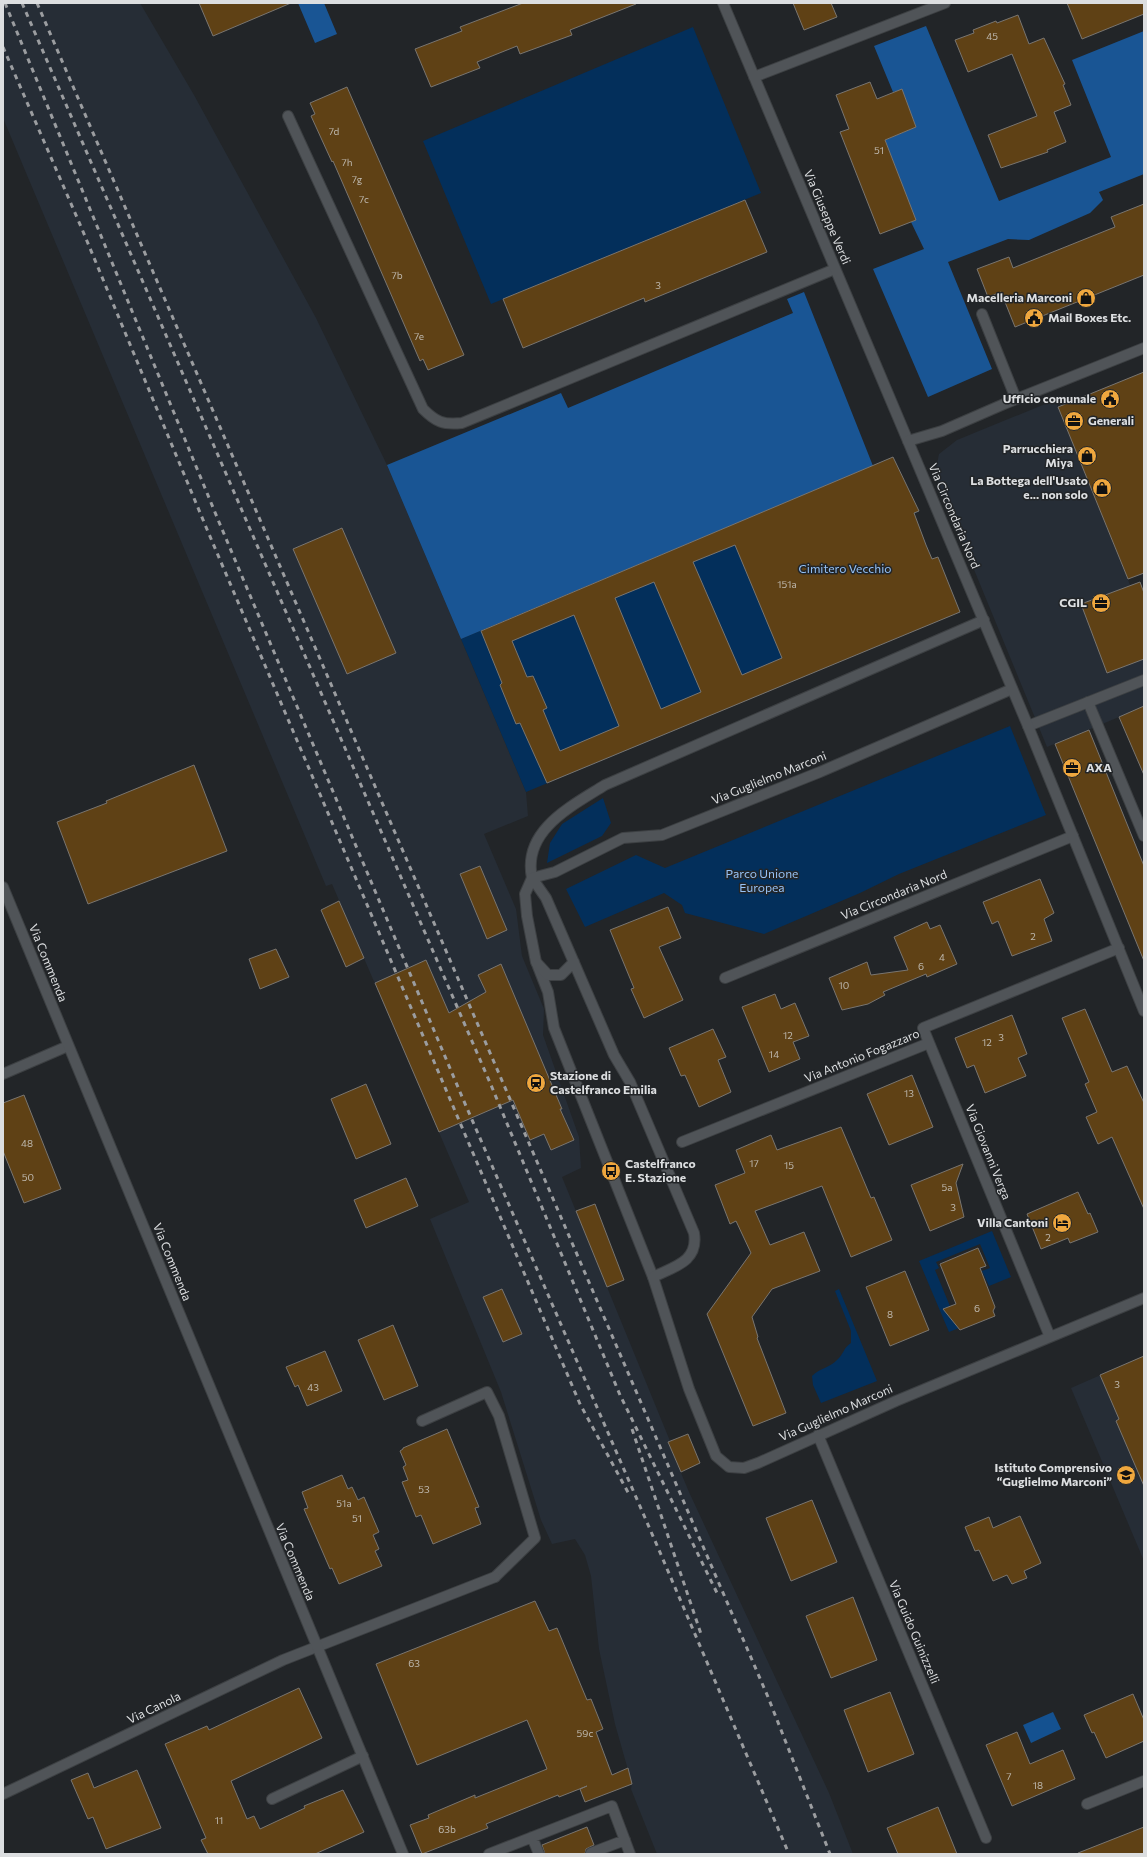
<svg xmlns="http://www.w3.org/2000/svg" width="1147" height="1857" font-family="Commissioner,sans-serif">
	<style>
		.built { fill: #262d36 }
		.green { fill: #032f5b }
		.forest { fill: #195594 }
		.water { fill: #145190 }
		.building { fill: #5f4115; stroke: #797570; fill-rule: evenodd }
		.lines { fill: none; stroke-linecap: round; stroke-linejoin: round }
		.service-casing { stroke: #3d4043; stroke-width: 12 }
		.minor-casing { stroke: #3d4043; stroke-width: 12 }
		.tertiary-casing { stroke: #3d4043; stroke-width: 12 }
		.service { stroke: #505458; stroke-width: 10 }
		.minor { stroke: #505458; stroke-width: 10 }
		.tertiary { stroke: #505458; stroke-width: 10 }
		.rail { stroke: #9b9da0; stroke-width: 3; stroke-dasharray: 5 5; stroke-linecap: butt }
		.labels { text-anchor: middle; stroke-width: 3; stroke-linejoin: round; paint-order: stroke }
		.number-label { font-size: 10px; fill: #bdb7ad }
		.street-label { font-size: 12px; fill: #dcdee0; stroke: #222528 }
		.poi-label { font-size: 12px; font-weight: bold; fill: #dcdee0; stroke: #222528; text-anchor: end }
		.park-label { font-size: 12px; fill: #95c2f7; stroke: #222528 }
	</style>
	<rect width="100%" height="100%" fill="#222528"/>
	<path class="built" d="M3,3h137l54,92 122,223 71,147 139,327 2,24 -44,18 32,75 6,47 22,53 -1,26 36,102 2,31 -19,9 108,264 -2,1 21,50 140,301 24,61h-196l-26,-65 1,-5 -17,-60 -16,-75 -8,-73 -6,-21 -10,-16 -23,5 -11,-24 -40,-128 -71,-173 39,-17 -137,-318 -6,2 -323,-768z
		M1055,400l75,185 10,-3 4,11v183l-25,-59 -72,30 -109,-265 -2,-13 3,-15 18,-14z
		M1144,1356v205l-73,-173z"/>
	<path class="green" d="M693,27l68,166 -270,111 -68,-163z
		M893,457l26,54 -5,3 18,45 6,-2 22,55 -434,180 -65,-153z
		M1010,726l36,89 -147,59 -39,19 -96,41 -79,-21 -3,-8 -18,-12 -79,34 -19,-38 70,-34 29,13z
		M603,798l8,25 -9,13 -55,27 3,-20 12,-19z
		M992,1231l19,46 -22,9 -7,-15 8,-3 -10,-24 -44,18 3,6 -4,2 24,58 -10,4 -30,-71z
		M839,1289l38,92 -56,22 -8,-18 -1,-9c8,-8 19,-9 25,-16 7,-6 6,-12 14,-17v-12l-16,-40z"/>
	<path class="forest" d="M298,3h26l13,31 -22,9z
		M926,26l73,175 112,-44 -39,-97 72,-29v143l-45,18 4,8 -13,13 -61,27 -21,-1 -60,23 44,107 -64,28 -55,-128 51,-20 -13,-27 4,-2 -30,-80 31,-13 -14,-37 -9,2 -19,-46z
		M804,292l69,174 -412,173 -74,-174 174,-72 7,15 225,-95 -6,-14z"/>
	<path class="water" d="M1053,1712l8,17 -30,14 -8,-18z"/>
	<path class="building" d="M199,3h92l-78,33z
		M523,3h113v1l-66,26 2,5 -52,19 -3,-8 -40,16 3,6 -49,19 -16,-38 47,-18 -2,-4z
		M793,3h38l6,14 -33,13z
		M1067,3h77v11l-62,25z
		M1018,15l11,29 15,-6 21,46 -2,1 8,20 -17,7 12,30 -19,8 1,2 -47,16 -13,-33 49,-19 -25,-62 -44,18 -13,-32 19,-7 -1,-3 23,-9 1,2z
		M870,82l7,17 25,-10 14,38 -31,13 31,80 -36,14 -40,-102 9,-3 -13,-34z
		M347,87l117,268 -36,15 -5,-11 -3,2 -87,-200 -1,1 -21,-46 4,-2 -5,-11z
		M745,200l22,52 -122,50 -1,-4 -121,50 -20,-49z
		M1144,204v71l-129,52 -14,-35 -13,5 -11,-28 32,-12 4,11 102,-41 -4,-10z
		M1144,372v201l-16,6 -70,-172z
		M893,457l26,54 -5,2 12,32 6,14 6,-2 22,55 -413,171 -27,-60 -4,1 -16,-39 2,-2 -21,-52zM735,545l47,113 -40,17 -49,-113zM654,582l47,110 -40,17 -46,-111zM574,615l45,111 -59,25 -17,-41 4,-2 -14,-32 -6,1 -15,-36z
		M342,528l54,125 -49,21 -54,-125z
		M1140,582l4,11v66l-37,14 -26,-69z
		M1144,706v69l-25,-58z
		M1089,730l55,136v95l-89,-217z
		M194,765l33,86 -139,53 -31,-82 50,-19 -1,-2z
		M480,866l27,64 -20,9 -27,-65z
		M1040,879l14,34 -10,6 8,22 -40,15 -14,-35 -6,3 -9,-22z
		M339,901l25,57 -18,9 -25,-57z
		M668,907l13,31 -22,9 24,53 -39,18 -13,-29 3,-1 -24,-58z
		M927,922l3,7 10,-4 17,39 -30,13 -1,-3 -43,18 2,3 -17,9 -26,6 -13,-32 38,-16 4,13 37,-5 -14,-33z
		M276,949l13,28 -29,12 -11,-30z
		M426,960l23,53 37,-21 -8,-17 23,-11 61,145h-2l14,31 -23,10 -7,-16 -14,6 -17,-40 -74,32 -64,-149z
		M775,994l6,15 14,-6 14,33 -16,6 7,17 -31,13 -27,-65z
		M1085,1009l27,63 15,-6 17,37v106l-32,-72 -14,7 -12,-27 11,-5 -12,-28 4,-2 -27,-64z
		M1012,1015l15,39 -9,4 8,18 -41,17 -11,-28 -7,3 -12,-30z
		M713,1029l13,28 -8,3 13,32 -32,15 -14,-32 -4,1 -12,-28z
		M912,1075l21,52 -44,18 -22,-51z
		M366,1084l25,60 -35,15 -25,-60z
		M24,1095l37,94 -37,14 -21,-52v-48z
		M841,1127l30,71 3,-1 18,43 -41,17 -29,-71 -67,25 15,34 34,-13 16,39 -48,18 -20,28 6,20 -1,1 29,75 -33,13 -46,-112 44,-61 -15,-32 -6,3 -15,-39 30,-12 -9,-23 35,-15 6,15z
		M963,1164l-7,19 8,34 -34,14 -19,-46z
		M406,1178l12,28 -52,22 -12,-28z
		M1078,1192l10,22 2,-1 8,19 -28,11 -2,-5 -27,11 -14,-35z
		M595,1204l29,76 -17,7 -31,-76z
		M978,1248l8,18 -6,2 15,39 -2,4 2,5 -35,14 -17,-21 13,-5 -16,-40z
		M905,1271l24,59 -39,16 -24,-59z
		M502,1289l20,45 -19,8 -20,-45z
		M393,1325l25,61 -34,14 -26,-60z
		M325,1351l17,40 -35,15 -9,-21 -3,2 -9,-20z
		M1144,1356v130l-28,-65 3,-2 -19,-44z
		M447,1429l32,78 -4,1 6,16 -48,20 -12,-29 -5,2 -14,-35 6,-2 -5,-13 3,-2 -6,-14 3,-2v-1z
		M688,1434l12,29 -19,9 -13,-30z
		M342,1475l6,14 4,-2 6,13 6,-3 15,35 -6,3 6,14 -4,2 7,15 -43,18 -7,-16 -2,1 -26,-60 4,-1 -6,-16z
		M812,1500l25,62 -46,19 -25,-63z
		M1020,1516l21,47 -17,8 3,7 -15,6 -5,-9 -14,6 -14,-31 -4,1 -10,-24 24,-10 4,11z
		M853,1597l24,63 -46,18 -25,-62z
		M535,1601l14,30 8,-3 30,72 4,-1 12,30 -7,3 16,43 16,-7 4,16 -47,18 -5,-13 7,-3 -28,11 -1,-2 -72,29 2,4 -66,26 -12,-29 19,-7 -1,-3 47,-20v3l72,-29 -20,-49 -110,45 -41,-101z
		M299,1688l23,50 -91,43 16,38 7,-3 6,13 45,-21 -1,-2 39,-16 21,42 -49,22h-107l-7,-14 5,-2 -41,-94 42,-18 2,4z
		M890,1692l24,62 -46,18 -24,-62z
		M1133,1694l11,26v21l-38,17 -12,-26 -2,1 -8,-18z
		M1017,1732l13,32 33,-14 12,29 -63,27 -26,-61z
		M137,1770l24,58 -55,21 -13,-32 -5,2 -17,-39 17,-7 6,15z
		M938,1807l19,47h-59l-11,-26z
		M587,1827l7,18 -8,4 -1,5h-40l-3,-9z
		M1144,1827v27h-65l-1,-1z"/>
	<g class="lines">
		<g class="service-casing">
			<path id="service" d="M288,116l135,293c13,13 20,16 39,14l373,-154
				M982,314l34,85
				M1088,702l56,134
				M532,878c-10,-48 40,-72 73,-93l379,-165
				M537,964l11,28 6,36 99,249
				M3,1074l65,-28
				M422,1421l65,-29 12,24 36,122 -40,39
				M272,1799l91,-43
				M532,1837l7,17
				M591,1853l34,-13
				M489,1854l123,-48 18,48"/>
		</g>
		<g class="minor-casing">
			<path id="minor" d="M723,3l185,438
				M754,77l191,-74
				M1028,726l116,-46
				M532,878l14,20 68,157 16,27 64,151c5,29 -21,34 -41,44l36,112 27,67 13,11 15,1 14,-5 138,-62 248,-103
				M532,878l23,-6 68,-34 39,-3 158,-63 192,-83
				M532,878l-7,16 2,22 9,46 12,13h13l13,-13
				M725,978l348,-142
				M682,1142l247,-99
				M1050,1337l-127,-309 196,-80
				M818,1435l168,403
				M3,1794l280,-134 212,-83
				M1087,1804l57,-23"/>
		</g>
		<g class="tertiary-casing">
			<path id="tertiary" d="M1144,348l-140,56 -62,27 -34,10 120,285 116,285
				M3,887l400,967"/>
		</g>
		<use href="#service" class="service"/>
		<use href="#minor" class="minor"/>
		<use href="#tertiary" class="tertiary"/>
		<path class="rail" d="M5,3l214,519 244,577 196,451 130,304
			M22,3l469,1082 129,310 98,200
			M37,3l731,1694 62,157
			M3,47l79,182 124,298 374,877 50,92
			M632,1429l70,208"/>
	</g>
	<defs>
		<g id="shop-disc" transform="scale(1)"><circle r="9.5" fill="#efa73e" stroke="#222528"/><path d="M-5-2.5h2.3a2.7 3.5 0 0 1 5.4 0H5L5.5 6h-11ZM-1.5-2.5h3a1.5 2.3 0 0 0-3 0Z" fill="#111"/></g>
		<g id="civic-disc" transform="scale(1)"><circle r="9.5" fill="#efa73e" stroke="#222528"/><path d="M-.6-6.5H3V-4.5H.6V-3L4-1V1h2V6H-6V1h2V-1L-.6-3ZM-1.2 2.5V6h2.4V2.5Z" fill="#111"/></g>
		<g id="office-disc" transform="scale(1)"><circle r="9.5" fill="#efa73e" stroke="#222528"/><path d="M-6-3h4V-5.5h4V-3h4V5H-6ZM-1-4.5V-3h2v-1.5ZM-6 0V1H6V0Z" fill="#111"/></g>
		<g id="station-disc" transform="scale(1)"><circle r="9.5" fill="#efa73e" stroke="#222528"/><path d="M-3-6H3Q5-6 5-4V2Q5 4 3 4L4.5 6H3L1.5 4h-3L-3 6H-4.5L-3 4Q-5 4-5 2V-4Q-5-6-3-6ZM-3.5-4v3h7v-3ZM-3.5 1v1.5H-2V1ZM2 1v1.5H3.5V1Z" fill="#111"/></g>
		<g id="bus-disc" transform="scale(1)"><circle r="9.5" fill="#efa73e" stroke="#222528"/><path d="M-5-6H5V4H4V6H2V4H-2V6H-4V4H-5ZM-3.5-4V0h7V-4ZM-3.5 1.2v1.5H-2V1.2ZM2 1.2v1.5H3.5V1.2Z" fill="#111"/></g>
		<g id="hotel-disc" transform="scale(1)"><circle r="9.5" fill="#efa73e" stroke="#222528"/><path d="M-6-4.5h1.5V1H6V5H4.5V3h-9V5H-6ZM-4 0a1.8 1.8 0 1 1 3.6 0ZM.5 0V-2.5h3Q6-2.5 6 0Z" fill="#111"/></g>
		<g id="school-disc" transform="scale(1)"><circle r="9.5" fill="#efa73e" stroke="#222528"/><path d="M0-5L7-2L0 1L-7-2ZM-4 1L0 2.5L4 1V4Q0 6-4 4Z" fill="#111"/></g>
	</defs>
	<g fill-rule="evenodd">
		<use href="#shop-disc" x="1086" y="298"/>
		<use href="#civic-disc" x="1034" y="318"/>
		<use href="#civic-disc" x="1110" y="399"/>
		<use href="#office-disc" x="1074" y="421"/>
		<use href="#shop-disc" x="1087" y="456"/>
		<use href="#shop-disc" x="1102" y="488"/>
		<use href="#office-disc" x="1101" y="603"/>
		<use href="#office-disc" x="1072" y="768"/>
		<use href="#station-disc" x="536" y="1083"/>
		<use href="#bus-disc" x="611" y="1171"/>
		<use href="#hotel-disc" x="1062" y="1223"/>
		<use href="#school-disc" x="1126" y="1475"/>
	</g>
	<g class="labels">
		<g class="number-label">
			<text x="992" y="40">45</text>
			<text x="334" y="135">7d</text>
			<text x="879" y="154">51</text>
			<text x="347" y="166">7h</text>
			<text x="357" y="183">7g</text>
			<text x="364" y="203">7c</text>
			<text x="397" y="279">7b</text>
			<text x="658" y="289">3</text>
			<text x="419" y="340">7e</text>
			<text x="787" y="588">151a</text>
			<text x="1033" y="940">2</text>
			<text x="942" y="961">4</text>
			<text x="921" y="970">6</text>
			<text x="844" y="989">10</text>
			<text x="788" y="1039">12</text>
			<text x="1001" y="1041">3</text>
			<text x="987" y="1046">12</text>
			<text x="774" y="1058">14</text>
			<text x="909" y="1097">13</text>
			<text x="27" y="1147">48</text>
			<text x="754" y="1167">17</text>
			<text x="789" y="1169">15</text>
			<text x="28" y="1181">50</text>
			<text x="947" y="1191">5a</text>
			<text x="953" y="1211">3</text>
			<text x="1048" y="1241">2</text>
			<text x="977" y="1312">6</text>
			<text x="890" y="1318">8</text>
			<text x="1117" y="1388">3</text>
			<text x="313" y="1391">43</text>
			<text x="424" y="1493">53</text>
			<text x="344" y="1507">51a</text>
			<text x="357" y="1522">51</text>
			<text x="414" y="1667">63</text>
			<text x="585" y="1737">59c</text>
			<text x="1009" y="1780">7</text>
			<text x="1038" y="1789">18</text>
			<text x="219" y="1824">11</text>
			<text x="447" y="1833">63b</text>
		</g>
		<g class="street-label">
			<text transform="translate(827 217) rotate(67)" y="4">Via Giuseppe Verdi</text>
			<text transform="translate(954 516) rotate(67)" y="4">Via Circondaria Nord</text>
			<text transform="translate(769 778) rotate(-22)" y="4">Via Guglielmo Marconi</text>
			<text transform="translate(894 895) rotate(-22)" y="4">Via Circondaria Nord</text>
			<text transform="translate(48 963) rotate(68)" y="4">Via Commenda</text>
			<text transform="translate(862 1056) rotate(-22)" y="4">Via Antonio Fogazzaro</text>
			<text transform="translate(988 1152) rotate(68)" y="4">Via Giovanni Verga</text>
			<text transform="translate(172 1262) rotate(68)" y="4">Via Commenda</text>
			<text transform="translate(836 1413) rotate(-24)" y="4">Via Guglielmo Marconi</text>
			<text transform="translate(295 1562) rotate(67)" y="4">Via Commenda</text>
			<text transform="translate(914 1632) rotate(67)" y="4">Via Guido Guinizzelli</text>
			<text transform="translate(154 1708) rotate(-26)" y="4">Via Canola</text>
		</g>
		<g class="poi-label">
			<text x="1072" y="302">Macelleria Marconi</text>
			<text x="1048" y="322" text-anchor="start">Mail Boxes Etc.</text>
			<text x="1096" y="403">Ufficio comunale</text>
			<text x="1088" y="425" text-anchor="start">Generali</text>
			<text x="1073" y="453">Parrucchiera<tspan x="1073" dy="14">Miya</tspan></text>
			<text x="1088" y="485">La Bottega dell'Usato<tspan x="1088" dy="14">e... non solo</tspan></text>
			<text x="1087" y="607">CGIL</text>
			<text x="1086" y="772" text-anchor="start">AXA</text>
			<text x="550" y="1080" text-anchor="start">Stazione di<tspan x="550" dy="14">Castelfranco Emilia</tspan></text>
			<text x="625" y="1168" text-anchor="start">Castelfranco<tspan x="625" dy="14">E. Stazione</tspan></text>
			<text x="1048" y="1227">Villa Cantoni</text>
			<text x="1112" y="1472">Istituto Comprensivo<tspan x="1112" dy="14">“Guglielmo Marconi”</tspan></text>
		</g>
		<g class="park-label">
			<text x="845" y="573">Cimitero Vecchio</text>
			<text x="762" y="878">Parco Unione<tspan x="762" dy="14">Europea</tspan></text>
		</g>
	</g>
	<rect width="1147" height="1857" fill="none" stroke="#dcdee0" stroke-width="8"/>
</svg>
